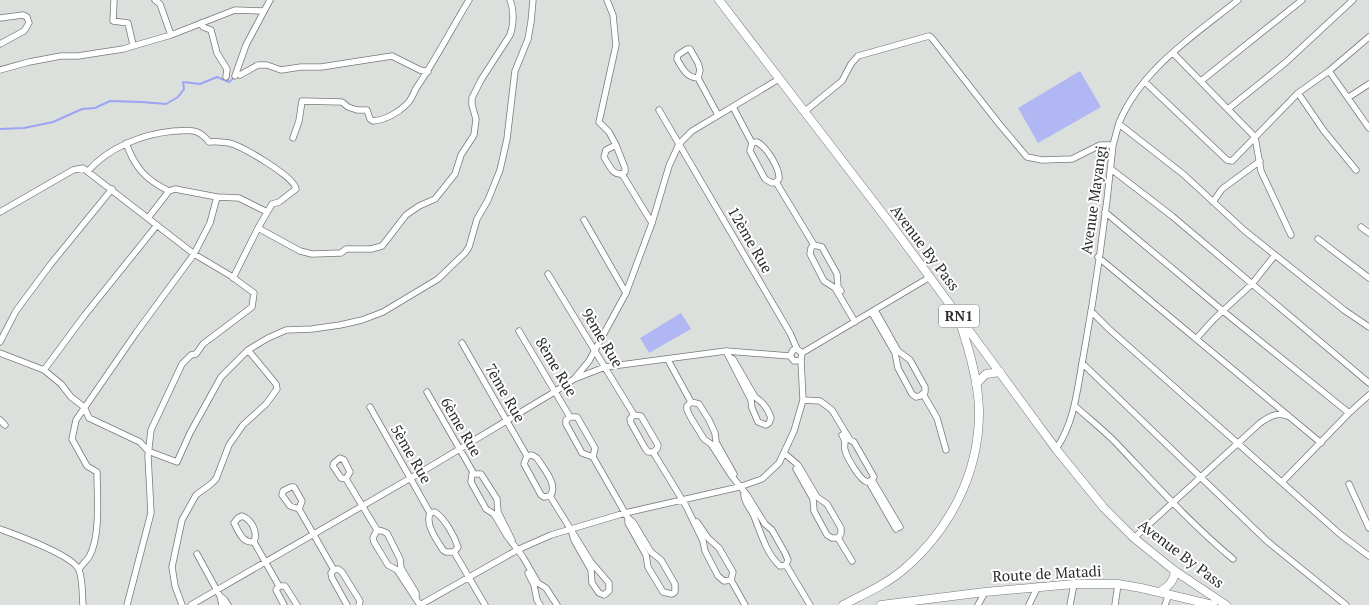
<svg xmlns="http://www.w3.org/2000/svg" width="1369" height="605" font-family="'PT Serif',serif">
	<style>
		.green { fill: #b0b7f3 }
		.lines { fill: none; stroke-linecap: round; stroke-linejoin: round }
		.stream { stroke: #9da4f5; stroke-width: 2 }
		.minor-casing { stroke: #777a77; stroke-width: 7 }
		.highway-casing { stroke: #777a77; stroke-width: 9 }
		.minor { stroke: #fff; stroke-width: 5.5 }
		.highway { stroke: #fff; stroke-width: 8 }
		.labels { text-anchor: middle; stroke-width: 4; stroke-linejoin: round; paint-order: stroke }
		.shield { fill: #fff; stroke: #6b6c6b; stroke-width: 1 }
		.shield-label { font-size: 14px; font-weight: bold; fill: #2b2d2b }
		.street-label { font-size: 15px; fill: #2b2d2b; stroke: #fff }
	</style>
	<rect width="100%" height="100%" fill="#dce0dc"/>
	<path class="green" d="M1080,71l21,36 -63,36 -20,-35z
		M681,313l10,16 -42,24 -9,-15z"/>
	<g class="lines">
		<path class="stream" d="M0,129l24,-1 29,-6 29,-13 13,-1 15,-7 32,1 24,2 12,-7 6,-8 -1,-7 17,2 17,-7 12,5 5,-4"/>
		<g class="minor-casing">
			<path id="minor" d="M114,0l-1,21 15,2 5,22
				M155,0l5,4 11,31
				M607,0l6,15 3,30 -17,77 10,10 7,13
				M0,18l23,-3 4,2 2,6 -5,8 -24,13
				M201,23l2,4 8,3 6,23 10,16 -1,8
				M1173,53l82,84 6,34 30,64
				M0,70l29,-8 32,-6h17l45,-7 48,-14 64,-25 29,1
				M1329,71l40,57
				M240,75l18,-10h9l14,5 20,-3h20l71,-11 28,14 8,2
				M235,76l11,-31 24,-45
				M698,78c-11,0 -16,-10 -21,-19l1,-4 9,-6h3l8,14 2,7 -2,8 20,37
				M1201,81l101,-81
				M1145,82l82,78 5,1 66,-68 31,-22 40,-34
				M1298,93l26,38 32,39
				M1349,97l20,-13
				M733,107l19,36 -2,8 15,28 7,4 4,-1 3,-3c1,-10 -12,-32 -22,-37l-5,1
				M1228,109l57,-46 68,-63
				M659,110l131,223 7,16
				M804,112l38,-31 9,-17 7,-8 71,-20 2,1 69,88 27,32 15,3 30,-1 28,-14h13
				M1119,124l64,50 62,57 99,79 25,17
				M293,138l6,-17 3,-20 40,1 6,5 9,3h10l3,9 3,2c12,-1 25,-8 34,-17 6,-6 7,-14 12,-20 18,-27 33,-56 50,-84
				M126,143c9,25 20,37 43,48
				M616,145l9,23v4c-11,7 -16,-7 -21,-15l2,-7z
				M1111,169l61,47 197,167
				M88,171c21,-24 55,-37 86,-40 8,0 16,-2 23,1 5,2 9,6 12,10 7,-1 13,0 20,1 13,3 66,34 67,46l-17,13 -7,2 -14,24 -25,50
				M622,174l30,49
				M776,182l38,63
				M1213,202l9,-13 38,-28
				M0,212l73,-42 10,-2 111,86 37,22 23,17 -2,14 -49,37 -7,10 -5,1 -9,9 -31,66 -3,26 3,57 -24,92
				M1105,212l118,99 126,102
				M148,218l21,-27 6,-2 42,8 22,1 28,14
				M584,220l42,73
				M1361,227l8,6
				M258,228l42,23 12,3 29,-1 5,-4h25l11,-3 24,-31 13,-9 16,-7 20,-25 6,-19 13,-20 2,-16 -4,-14v-7l9,-18 29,-45c4,-11 4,-25 0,-35
				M1318,239l51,39
				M814,245l-3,3 -1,6 14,27 11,7 20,34
				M814,245l8,2 15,27 1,13 3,4
				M1098,257l223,186
				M548,274l86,141
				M1091,311l18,18 232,206 28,21
				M872,313l23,40 3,15 14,26 4,3 4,-1 5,-4v-5l-15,-27 -12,-9 -23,-41
				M519,331l51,86
				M1196,339l18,-20 38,-35 23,-29
				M0,342l16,-31 34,-46 62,-76
				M462,343l65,113
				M726,351l3,6 4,2 22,38c8,5 13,12 16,21l-2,5 -3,2 -8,-3 -6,-14 -1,-8 -22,-43
				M0,353l44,17 17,14 10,13 13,10 5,11 51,24 8,9 29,11 13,-29 31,-56 27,-27 20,-12 18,-8 26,-1 28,-4 22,-5 21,-8 55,-33 27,-26 4,-6 8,-28 11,-19 12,-30 7,-31 8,-68 13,-32 3,-17 2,-22
				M802,353l-5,-4 -4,1 -3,6 4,5 7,-1 1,-7 128,-76
				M668,360l23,42
				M1082,363l185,178 79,64
				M44,370l40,-54 73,-91
				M575,378l14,-17 37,-68 26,-70 17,-57 10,-22 13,-13 87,-52
				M427,392l47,82
				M923,394l14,24 9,32
				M803,400l17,1 12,9 18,30 4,2 20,35 -2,3 28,47
				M691,402l-4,4v4l4,8 13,21 7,5 20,31 16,20 18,29 7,6 13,23 3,7 -2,5 24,40
				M691,402l8,2 10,16 6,13 1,9 18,32
				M1075,406c14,13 30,25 43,39 37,39 73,79 115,114
				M370,407l60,106
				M634,415l7,1 17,29 -1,4 -4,3h-5l-3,-4 -14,-25 -1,-4z
				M570,417h7l18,31 -2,9 -11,-4 -16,-29v-4z
				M0,420l5,5
				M842,435c6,10 1,7 3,15 2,8 15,30 22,32l5,-2
				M1056,449c19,-28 21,-59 27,-91 13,-71 23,-142 30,-213 2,-7 4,-15 6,-22 22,-54 76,-88 119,-123
				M653,452l33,54 17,35 2,10 13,25 6,5 7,-1
				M784,453l14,12 19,32 10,7 14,24v6l-3,4
				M532,455l5,3c6,10 22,27 13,38l-6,1 -3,-2 -17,-31 3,-8z
				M593,457l35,61v5l18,32 2,12 15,25 9,2 3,-2v-8l-14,-24 -10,-8 -18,-30 -5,-4
				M340,458l4,2 6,12 -4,7 -5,-1 -8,-12 1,-3z
				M796,469l17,30 1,12 13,24 5,3h6
				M474,474h-2l-1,8 15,27 8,5 13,22 16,21 15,26 8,5 11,17
				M474,474h7l16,25 1,13 14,28
				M346,479l31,51
				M869,482l27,47
				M1282,482l67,-69 20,-18
				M1349,484l20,44
				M291,487h3l8,14 -3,8 -9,-3 -8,-11 1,-4z
				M744,493c-1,8 6,15 9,21 8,18 12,38 27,52l6,-1
				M550,496l41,66 18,21v8l-5,4 -5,-2 -7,-10 -1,-13 -17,-30 -2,-7
				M299,509l35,61
				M435,512c10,7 19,23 23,35l-4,5h-8l-3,-2c-6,-10 -18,-25 -13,-37z
				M242,516c10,4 16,16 12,26 -12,1 -15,-10 -20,-19l4,-5z
				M697,522l11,16 11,10 14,24 -2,8
				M0,529c16,6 73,26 79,41 4,10 3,24 4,35
				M377,530l-4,8 1,4 14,23 9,5 23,35
				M377,530l5,1 5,2 13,26 1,9 15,25v5
				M838,538l14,23
				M1134,538l126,-115c9,-6 16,-11 27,-7
				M254,542l25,44
				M454,552l31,53
				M197,554l23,42 2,9
				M79,569c3,-4 7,-8 10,-12 12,-20 8,-62 8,-85l-10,-6 -15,-27 4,-19 60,-87 58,-79 16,-31 7,-26
				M334,570l4,-1 4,3 18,29 -1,4
				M334,570l-3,3 1,5 15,27
				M528,573l6,12 3,15 3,5
				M731,580l14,25
				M279,586h6l12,19
				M279,586l-3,4 8,15
				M220,596l4,3 4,6
				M182,605l-7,-19 -3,-19 10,-47 14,-25 15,-11 5,-5 13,-34 14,-20 23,-21 11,-15 -1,-5 -28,-34
				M191,605l237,-137 128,-77 18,-12 31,-12 121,-16 64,5
				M420,605l97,-55 34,-15 74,-22 114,-26 23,-8 17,-16 15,-32 9,-31 -2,-40
				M978,605l7,-13
				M1029,605l9,-19
				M1070,605l4,-21
				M1115,605l3,-21
				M1165,605l4,-11"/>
		</g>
		<g class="highway-casing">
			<path id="highway" d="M719,0l174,227 163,222 48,59 30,30 41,33 51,34
				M976,384l10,-10 14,-2
				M1161,591c8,-5 13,-10 14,-20
				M843,605c21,-11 42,-20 60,-35 47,-40 77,-98 76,-161 -1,-30 -10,-60 -20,-89
				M881,605l104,-13 89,-8h44l23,4 72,17"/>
		</g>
		<use href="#minor" class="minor"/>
		<use href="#highway" class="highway"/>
	</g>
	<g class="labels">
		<rect class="shield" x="939" y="304.5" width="40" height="23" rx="4"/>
		<g class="shield-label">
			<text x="959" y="321">RN1</text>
		</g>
		<g class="street-label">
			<text transform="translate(1094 200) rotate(-82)" y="5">Avenue Mayangi</text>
			<text transform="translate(750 240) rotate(60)" y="5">12ème Rue</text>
			<text transform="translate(925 248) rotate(53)" y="5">Avenue By Pass</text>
			<text transform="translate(602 338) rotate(59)" y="5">9ème Rue</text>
			<text transform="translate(556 367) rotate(59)" y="5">8ème Rue</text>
			<text transform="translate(505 393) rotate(60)" y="5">7ème Rue</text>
			<text transform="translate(461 427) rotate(60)" y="5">6ème Rue</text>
			<text transform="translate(411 454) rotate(60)" y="5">5ème Rue</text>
			<text transform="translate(1181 554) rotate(37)" y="5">Avenue By Pass</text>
			<text transform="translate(1047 574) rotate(-3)" y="5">Route de Matadi</text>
		</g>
	</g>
</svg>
